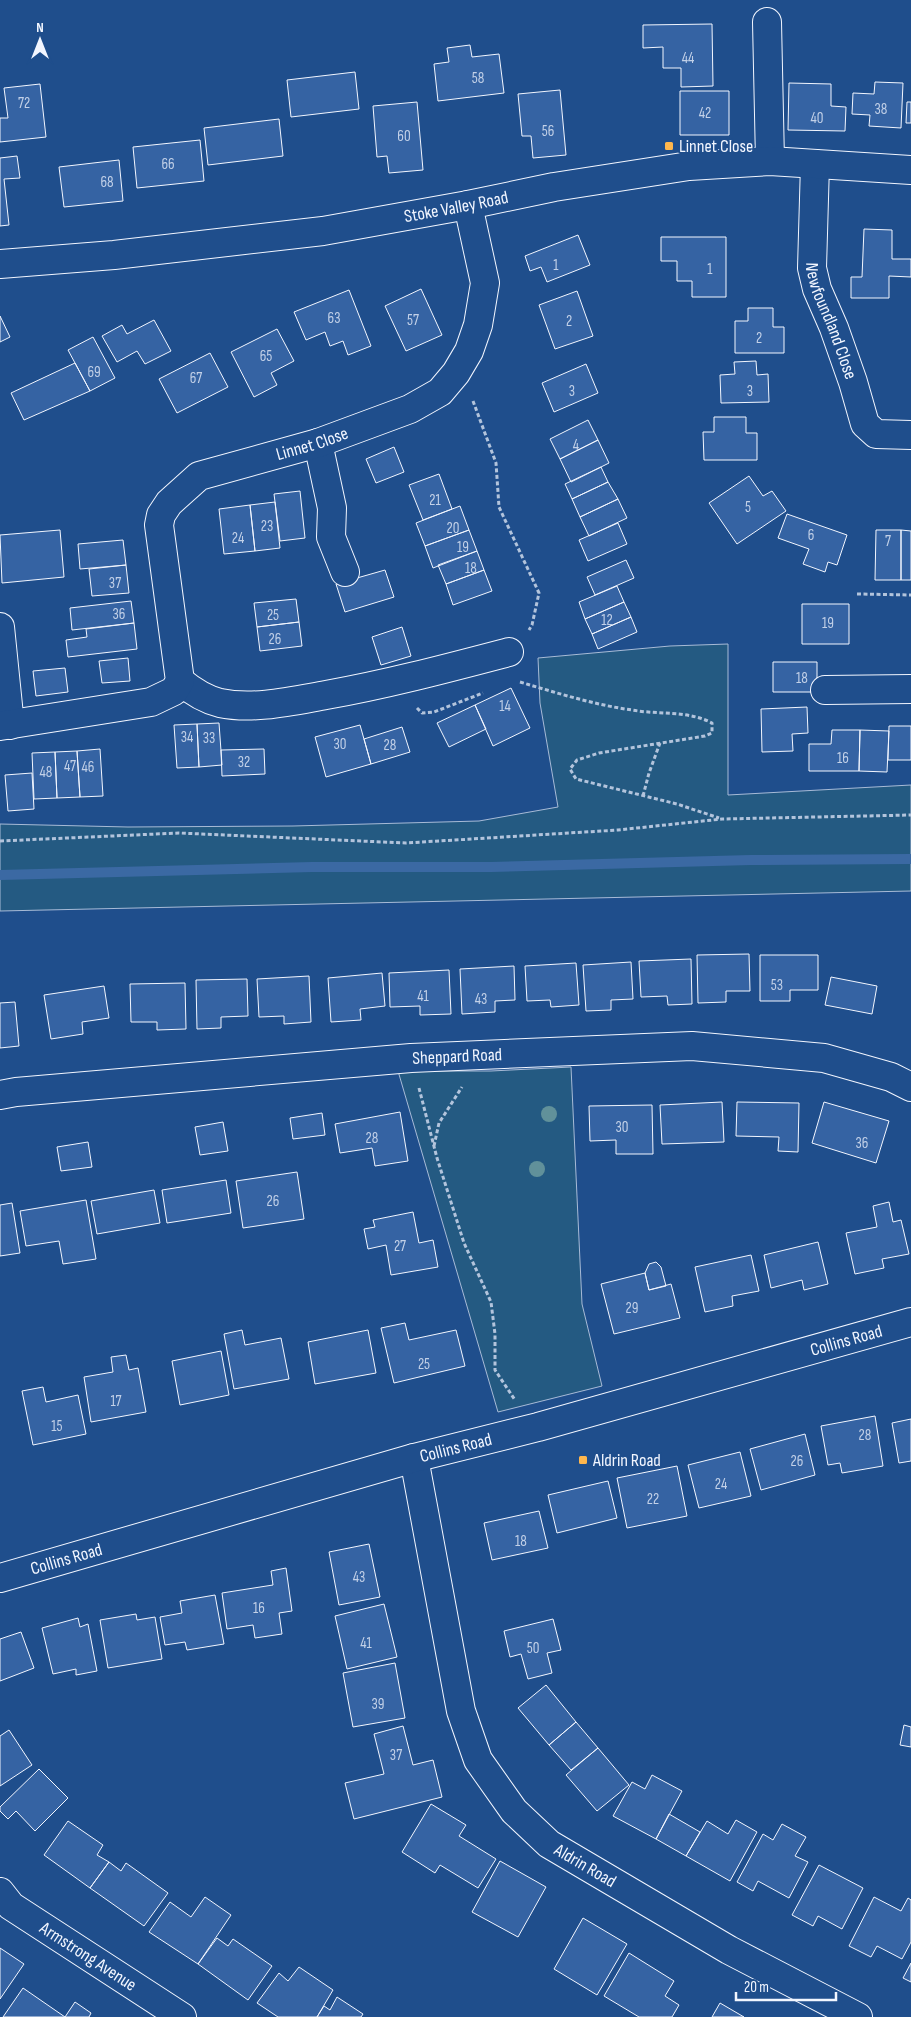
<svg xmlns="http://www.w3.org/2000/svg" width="911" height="2017" font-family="'Sofia Sans Condensed',sans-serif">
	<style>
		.green { fill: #245a82; stroke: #a8bbd7 }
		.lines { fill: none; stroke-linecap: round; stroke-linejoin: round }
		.stream { stroke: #3b69a3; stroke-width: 10 }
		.building { fill: #3563a3; stroke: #f2f6ff }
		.minor-casing { stroke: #f2f6ff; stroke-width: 30 }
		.path { stroke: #b3c4dc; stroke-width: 3; stroke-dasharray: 4 2.5; stroke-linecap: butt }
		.minor { stroke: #1f4e8c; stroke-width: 28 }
		.tree { fill: #61919a }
		.poi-dot { fill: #ffb74d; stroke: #1f4e8c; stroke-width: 2 }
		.labels { text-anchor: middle; stroke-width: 4; stroke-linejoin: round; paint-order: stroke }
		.number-label { font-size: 15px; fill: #c3d1e8 }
		.poi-label { font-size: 18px; fill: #f2f6ff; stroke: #1f4e8c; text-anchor: start }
		.street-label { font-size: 18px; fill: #f2f6ff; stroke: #1f4e8c }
	</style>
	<rect width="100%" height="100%" fill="#1f4e8c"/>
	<path class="green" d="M728,644v151l183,-10v106l-911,20v-87l128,3 165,-1 186,-5 79,-14 -18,-104 -2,-45 132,-12z
		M571,1067l11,237 20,82 -104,26 -100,-341h93z"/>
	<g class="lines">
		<path class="stream" d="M0,875l312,-8h179l260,-7 160,-1"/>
	</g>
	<path class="building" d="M712,24l1,62 -32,1v-19h-18v-21l-20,1v-23z
		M470,45l2,12 27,-3 5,39 -66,8 -4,-37 15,-2 -2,-14z
		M355,72l4,37 -68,8 -4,-37z
		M875,82l28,1 -2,45 -32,-2 1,-11 -18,-1 1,-21 21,1z
		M789,83l42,1v22l15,1 -1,24 -57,-1z
		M40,84l6,53 -46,5v-24h8l-4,-30z
		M560,90l6,65 -33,3 -2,-22h-9l-4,-42z
		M680,91h49v44h-49z
		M417,102l6,68 -34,3 -2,-17 -10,1 -4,-51z
		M907,102h4v21h-5z
		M279,119l4,37 -75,9 -4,-37z
		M200,140l4,41 -67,7 -4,-41z
		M17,156l3,22 -16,1 5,46 -9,1v-68z
		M119,160l4,41 -59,6 -5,-40z
		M864,229l28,1v29h19v18l-22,-1v22h-38v-21h11z
		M578,235l12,30 -43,17 -6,-15 -11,4 -5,-15z
		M661,237h65v60h-34v-16h-15v-20h-16z
		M421,289l21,46 -36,16 -21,-45z
		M349,290l22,56 -23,9 -5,-14 -13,5 -5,-14 -19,8 -12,-28z
		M577,291l16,45 -38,13 -16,-44z
		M748,308h25v19h11v26h-49v-32h13z
		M0,316l10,21 -10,5z
		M154,320l17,31 -26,13 -8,-13 -20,11 -15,-26 20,-11 5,9z
		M277,329l17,32 -23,12 6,12 -23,12 -23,-45z
		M93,337l22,41 -25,13 -22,-41z
		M210,353l18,34 -51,26 -18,-34z
		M756,361l1,14 11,-1 1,28 -48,1 -1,-28 15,-1 -1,-12z
		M75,363l15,28 -66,29 -13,-27z
		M586,364l12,29 -44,19 -12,-29z
		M714,417h32v16h11v27h-53l-1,-28h11z
		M588,420l10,20 -38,19 -10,-20z
		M598,440l11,23 -38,19 -11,-23z
		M394,447l10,25 -28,11 -10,-24z
		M601,467l7,15 -36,17 -7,-15z
		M439,474l13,35 -29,11 -14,-35z
		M749,476l14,20 9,-5 14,20 -49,33 -28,-41z
		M608,482l10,17 -38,18 -8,-18z
		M300,491l5,47 -25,3 -6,-47z
		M618,499l9,19 -38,18 -9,-19z
		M275,502l5,46 -25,3 -5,-46z
		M250,505l5,46 -31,3 -5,-45z
		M460,506l9,24 -44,16 -9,-23z
		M787,514l60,21 -10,30 -9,-3 -3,10 -22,-8 6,-15 -31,-11z
		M618,523l9,21 -39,17 -9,-21z
		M60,530l4,47 -62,6 -2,-48z
		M469,530l8,21 -44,17 -8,-22z
		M876,530h25v50h-26z
		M901,530l10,1v49h-10z
		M123,540l3,25 -46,4 -2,-25z
		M477,551l7,19 -38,14 -8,-19z
		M626,560l8,18 -39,17 -8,-18z
		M126,565l3,28 -37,3 -3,-27z
		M385,570l9,27 -49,15 -9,-28z
		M484,570l8,21 -39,14 -7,-21z
		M617,586l7,16 -39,17 -6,-17z
		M296,599l3,23 -42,5 -3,-24z
		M131,601l3,22 -62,7 -2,-22z
		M624,602l7,15 -39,17 -7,-15z
		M802,604h47v40h-47z
		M631,617l6,15 -39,17 -6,-15z
		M299,622l3,24 -42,5 -3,-24z
		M134,623l3,26 -69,8 -2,-17 21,-3 -1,-8z
		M402,627l9,29 -30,9 -9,-28z
		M128,658l2,23 -28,2 -3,-22z
		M773,662h44v30h-44z
		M65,668l3,24 -32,4 -3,-25z
		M511,688l19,40 -37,18 -18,-41z
		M475,705l11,24 -37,18 -12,-24z
		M807,707l1,26 -16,1 1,17 -31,1 -1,-43z
		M219,723l3,42 -23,2 -2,-43z
		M197,724l2,43 -22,1 -3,-43z
		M360,725l11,39 -45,13 -11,-40z
		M889,726h22v34h-23z
		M402,727l8,25 -39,12 -7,-25z
		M832,730h28l-1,41h-50v-27h22z
		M860,730l29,1 -2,41 -28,-1z
		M100,749l3,47 -23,1 -3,-46z
		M264,749l1,25 -43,2 -1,-26z
		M77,751l3,46 -23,1 -2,-46z
		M55,752l2,46 -23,1 -2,-46z
		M32,773l2,36 -26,2 -3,-36z
		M749,954l1,37h-24v11l-28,1 -1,-48z
		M760,955h58v35h-28v11h-30z
		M691,959l1,45 -24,1 -1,-9 -26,1 -2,-36z
		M631,962l2,37 -22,1v10l-25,1 -3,-46z
		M576,963l3,42 -28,2 -1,-7 -23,1 -2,-35z
		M514,966l1,34 -20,1v11l-33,2 -2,-45z
		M449,970l2,44 -31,1v-9l-30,1 -1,-34z
		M382,973l3,33 -25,3 1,11 -30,2 -3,-44z
		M309,976l2,46 -27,2v-8l-25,1 -2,-38z
		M831,977l46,9 -5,28 -47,-9z
		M247,979l1,37 -27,1v11l-24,1 -1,-49z
		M185,983l1,46 -29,1v-8h-26l-1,-38z
		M104,986l5,32 -27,4 1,12 -32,5 -7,-44z
		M15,1002l4,44 -19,2v-45z
		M722,1102l2,40 -62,2 -2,-39z
		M737,1102l62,1 -1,49 -20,-1 1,-14 -43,-1z
		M824,1102l65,19 -13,42 -64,-20z
		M652,1105l1,49h-37v-14l-26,1 -1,-35z
		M400,1112l8,49 -33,5 -3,-18 -32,5 -5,-29z
		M322,1113l3,22 -32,4 -3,-21z
		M223,1122l5,29 -28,4 -5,-28z
		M88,1142l4,25 -31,4 -4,-24z
		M297,1172l7,47 -61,9 -7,-47z
		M226,1180l5,33 -64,10 -5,-33z
		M154,1190l6,33 -63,11 -6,-33z
		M86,1200l10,59 -33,5 -4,-23 -33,5 -6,-35z
		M889,1202l4,20 8,-2 8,34 -27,5 2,9 -29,6 -9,-41 31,-6 -4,-21z
		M12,1203l8,50 -20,3v-51z
		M413,1212l6,31 14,-3 5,27 -47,8 -5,-30 -18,4 -4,-20 11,-2 -2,-7z
		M818,1242l10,42 -24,6 -2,-10 -31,8 -7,-33z
		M751,1255l8,36 -27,5 1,10 -28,6 -10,-45z
		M656,1262l5,5 5,19 -17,4 -4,-17 4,-9z
		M645,1273l4,17 22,-6 9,34 -66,16 -13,-50z
		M405,1323l4,17 47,-10 9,36 -71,17 -13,-55z
		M242,1330l3,15 36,-7 8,41 -55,10 -10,-55z
		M368,1330l8,43 -61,11 -7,-42z
		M221,1351l8,44 -49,10 -8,-44z
		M126,1355l3,15 9,-2 8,44 -55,10 -7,-45 29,-5 -2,-15z
		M43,1387l3,15 32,-7 8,39 -53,11 -11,-54z
		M875,1416l8,50 -41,7 -2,-10 -12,2 -7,-39z
		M911,1419v42l-12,2 -7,-40z
		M805,1434l10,41 -54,15 -11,-41z
		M740,1452l11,44 -52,12 -11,-43z
		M677,1466l10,50 -60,12 -10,-50z
		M608,1481l9,37 -60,15 -9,-38z
		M539,1511l9,37 -56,12 -8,-37z
		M369,1544l11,53 -41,8 -10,-53z
		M286,1568l6,43 -13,2 3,21 -27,4 -2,-13 -26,4 -5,-36 51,-8 -2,-14z
		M215,1595l9,49 -37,6 -2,-8 -20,3 -5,-28 22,-4 -2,-12z
		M384,1604l13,53 -50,12 -12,-53z
		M136,1614l1,6 18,-3 7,42 -54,9 -8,-48z
		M78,1618l2,9 8,-3 9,47 -21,4v-6l-23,5 -11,-46z
		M553,1619l8,31 -14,3 5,20 -24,6 -7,-25 -11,3 -6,-26z
		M21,1632l13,36 -34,13v-42z
		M395,1663l10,55 -52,9 -10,-54z
		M546,1685l30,37 -27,23 -31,-37z
		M576,1722l22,26 -27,22 -22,-25z
		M904,1725l7,2v20l-11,-2z
		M403,1726l10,39 20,-5 9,37 -88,22 -9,-36 39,-9 -10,-40z
		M9,1730l23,35 -32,21v-50z
		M598,1748l31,37 -32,26 -31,-36z
		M39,1769l29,29 -33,33 -19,-20 -8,8 -8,-8v-4z
		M652,1775l30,16 -26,48 -43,-23 19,-34 13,7z
		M431,1804l35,21 -7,11 37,23 -18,29 -38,-23 -5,8 -33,-21z
		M669,1814l31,18 -14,24 -30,-17z
		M736,1820l21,12 -27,49 -44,-25 21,-35 21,13z
		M68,1821l35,24 -6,10 12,7 -19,26 -46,-33z
		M782,1824l24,13 -11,19 13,6 -19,36 -31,-17 -5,10 -16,-9 26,-48 10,6z
		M500,1861l46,26 -28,50 -46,-25z
		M109,1862l12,9 5,-8 42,30 -24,33 -54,-38z
		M819,1865l44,23 -21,41 -24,-13 -5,10 -21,-11z
		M205,1897l26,18 -33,49 -49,-32 21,-30 21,15z
		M874,1897l27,14 7,-13 3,2v42l-9,17 -25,-13 -6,11 -22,-11z
		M583,1918l44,26 -30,51 -43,-26z
		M217,1938l11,8 5,-7 39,27 -24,34 -50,-36z
		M0,1948l24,16 -24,35z
		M629,1953l45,28 -9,15 14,9 -7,12h-33l-35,-21z
		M911,1963v19l-8,-4z
		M299,1967l34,23 -16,27h-39l-21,-14 22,-30 9,8z
		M23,1988l42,29 10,-15 16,11 -2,4h-86z
		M337,1997l26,17 -2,3h-44l7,-11 6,4z
		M720,2003l24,14h-32z"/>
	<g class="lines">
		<g class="minor-casing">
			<g id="minor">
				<path d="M767,22l3,139"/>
				<path id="s1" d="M815,164l-3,104 5,21 17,39 19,54 12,42 11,10 35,1"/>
				<path id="s2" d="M0,264l114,-9 209,-24 145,-26 86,-18 135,-21 81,-5 141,9"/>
				<path d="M318,443l14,65 -1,29 14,35"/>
				<path d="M0,627l10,98"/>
				<path d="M180,681c12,10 24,18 40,22 34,7 72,-2 106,-8 62,-11 122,-27 183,-43"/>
				<path d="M825,690l86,-1"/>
				<path id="s3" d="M0,726l151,-24 23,-11 6,-10 -21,-156 2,-10 8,-12 30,-27 119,-33 92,-34 30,-17 16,-19 13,-22 9,-26 7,-42 -17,-78"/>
				<path id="s4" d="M0,1095l16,-3 395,-34 281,-12 132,12 67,19 20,10"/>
				<path id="s5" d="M414,1458l47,253 17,49 36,51 35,33 180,106 129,67"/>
				<path id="s6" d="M0,1578l414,-120 124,-31 373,-105"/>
				<path id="s7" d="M0,1892l11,14 171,111"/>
			</g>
		</g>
		<path class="path" d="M473,401l23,62 3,44 40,86 -7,32 -3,5
			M857,594l54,1
			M520,682c37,11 75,23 112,28 27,5 55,0 80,13v10l-7,3 -106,17 -22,7 -7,9 6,10 101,25 42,14
			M417,708l5,5 12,-1 49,-19
			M643,796l6,-23 11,-30
			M0,841l179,-8 227,10 212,-13 104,-11 189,-4
			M419,1088l18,70 27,85 27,59 4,32v36l20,30
			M434,1146l5,-23 23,-36"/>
		<use href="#minor" class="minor"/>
	</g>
	<g class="tree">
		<circle cx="549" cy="1114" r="8"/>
		<circle cx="537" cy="1169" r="8"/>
	</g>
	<g class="poi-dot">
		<rect x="664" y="141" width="10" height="10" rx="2.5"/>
		<rect x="578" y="1455" width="10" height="10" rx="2.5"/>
	</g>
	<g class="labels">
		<g class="number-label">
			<text x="688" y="63">44</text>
			<text x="478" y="83">58</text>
			<text x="24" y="108">72</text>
			<text x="881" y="114">38</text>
			<text x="705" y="118">42</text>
			<text x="817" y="123">40</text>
			<text x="548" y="136">56</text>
			<text x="404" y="141">60</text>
			<text x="168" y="169">66</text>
			<text x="107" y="187">68</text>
			<text x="556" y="270">1</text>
			<text x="710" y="274">1</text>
			<text x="334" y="323">63</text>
			<text x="413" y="325">57</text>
			<text x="569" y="326">2</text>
			<text x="759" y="343">2</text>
			<text x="266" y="361">65</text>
			<text x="94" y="377">69</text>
			<text x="196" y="383">67</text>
			<text x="572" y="396">3</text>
			<text x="750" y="396">3</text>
			<text x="576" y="450">4</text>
			<text x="435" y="505">21</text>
			<text x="748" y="512">5</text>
			<text x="267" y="531">23</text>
			<text x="453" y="533">20</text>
			<text x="811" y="540">6</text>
			<text x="238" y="543">24</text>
			<text x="888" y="546">7</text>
			<text x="463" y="552">19</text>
			<text x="471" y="573">18</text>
			<text x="115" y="588">37</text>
			<text x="119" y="619">36</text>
			<text x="273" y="620">25</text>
			<text x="607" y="625">12</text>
			<text x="828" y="628">19</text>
			<text x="275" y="644">26</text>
			<text x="802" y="683">18</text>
			<text x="505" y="711">14</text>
			<text x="187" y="742">34</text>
			<text x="209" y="743">33</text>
			<text x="340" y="749">30</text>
			<text x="390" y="750">28</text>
			<text x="843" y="763">16</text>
			<text x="244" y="767">32</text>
			<text x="70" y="771">47</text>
			<text x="88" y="772">46</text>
			<text x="46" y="777">48</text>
			<text x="777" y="990">53</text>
			<text x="423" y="1001">41</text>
			<text x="481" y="1004">43</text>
			<text x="622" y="1132">30</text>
			<text x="372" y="1143">28</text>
			<text x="862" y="1148">36</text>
			<text x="273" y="1206">26</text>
			<text x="400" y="1251">27</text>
			<text x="632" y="1313">29</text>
			<text x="424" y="1369">25</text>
			<text x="116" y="1406">17</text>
			<text x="57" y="1431">15</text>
			<text x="865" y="1440">28</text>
			<text x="797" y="1466">26</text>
			<text x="721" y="1489">24</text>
			<text x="653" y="1504">22</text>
			<text x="521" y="1546">18</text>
			<text x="359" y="1582">43</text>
			<text x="259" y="1613">16</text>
			<text x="366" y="1648">41</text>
			<text x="533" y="1653">50</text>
			<text x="378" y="1709">39</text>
			<text x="396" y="1760">37</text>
		</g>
		<g class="poi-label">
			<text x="679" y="152">Linnet Close</text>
			<text x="593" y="1466">Aldrin Road</text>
		</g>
		<g class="street-label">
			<text dy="6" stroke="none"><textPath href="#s2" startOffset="460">Stoke Valley Road</textPath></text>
			<text dy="6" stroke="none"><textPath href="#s1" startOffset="160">Newfoundland Close</textPath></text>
			<text dy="6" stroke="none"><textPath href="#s3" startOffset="530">Linnet Close</textPath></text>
			<text dy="6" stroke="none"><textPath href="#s4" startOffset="459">Sheppard Road</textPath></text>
			<text dy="6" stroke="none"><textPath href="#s6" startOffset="879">Collins Road</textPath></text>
			<text dy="6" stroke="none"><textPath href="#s6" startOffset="474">Collins Road</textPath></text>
			<text dy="6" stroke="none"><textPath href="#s6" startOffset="69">Collins Road</textPath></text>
			<text dy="6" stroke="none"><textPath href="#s5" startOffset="462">Aldrin Road</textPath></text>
			<text dy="6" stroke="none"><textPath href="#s7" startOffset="110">Armstrong Avenue</textPath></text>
		</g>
	</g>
	<g transform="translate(40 40)" stroke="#1f4e8c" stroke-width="4" paint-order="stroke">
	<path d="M0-4L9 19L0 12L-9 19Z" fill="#f2f6ff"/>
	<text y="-8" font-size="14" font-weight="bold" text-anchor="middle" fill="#f2f6ff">N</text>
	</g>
	<path d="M736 1992v8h100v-8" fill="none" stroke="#f2f6ff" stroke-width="2.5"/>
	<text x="744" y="1992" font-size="15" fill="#f2f6ff" stroke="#1f4e8c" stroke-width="4" paint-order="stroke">20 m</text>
</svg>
